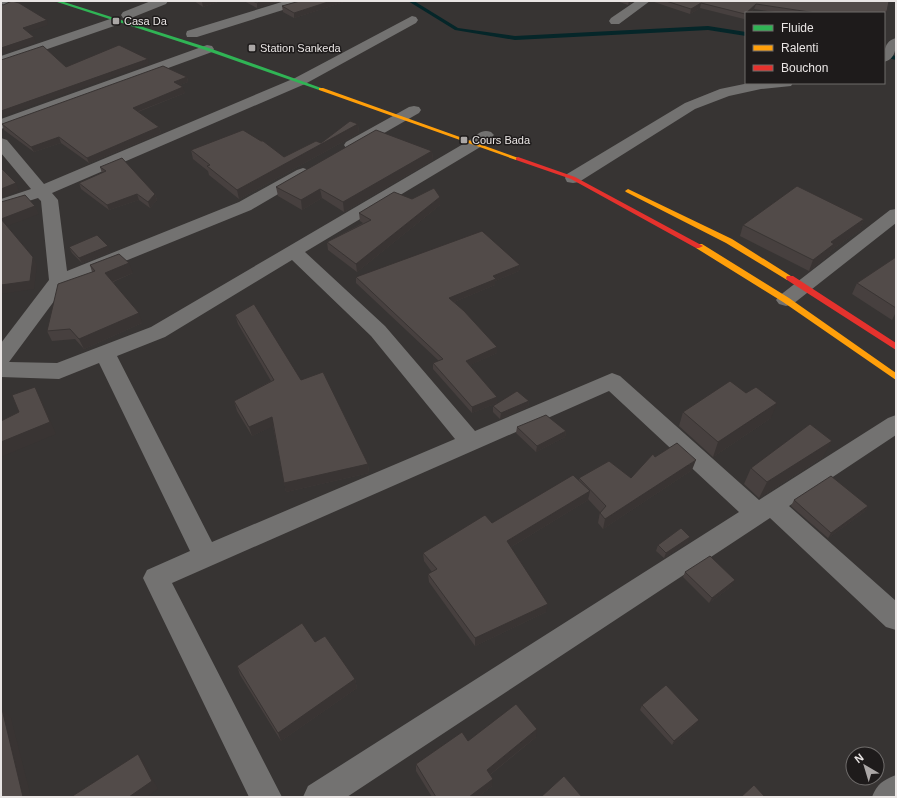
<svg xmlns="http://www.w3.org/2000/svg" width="897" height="798" font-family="Helvetica,sans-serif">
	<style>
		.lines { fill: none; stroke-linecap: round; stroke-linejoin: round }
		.stream { fill: #052629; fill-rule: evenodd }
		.street { fill: #737271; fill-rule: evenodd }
		.fast { fill: #30b455; fill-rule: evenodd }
		.slow { fill: #ff9f0a; fill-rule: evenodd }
		.jam { fill: #e5322d; fill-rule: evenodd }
		.wall { fill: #47403f }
		.shaded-wall { fill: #393433 }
		.building { fill: #524b49; stroke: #393433 }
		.poi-dot { fill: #aba7a6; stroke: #1e1b1b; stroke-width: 1.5 }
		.labels { text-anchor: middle; stroke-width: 3; stroke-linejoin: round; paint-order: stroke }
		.far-poi-label { font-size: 11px; fill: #e9e5e4; stroke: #1e1b1b; text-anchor: start }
	</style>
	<rect width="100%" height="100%" fill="#373433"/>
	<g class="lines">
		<path class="stream" d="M408,1h6l44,27 57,8 193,-10 38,6v4l-38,-6 -193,10 -60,-10z
			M884,53l12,3v4l-12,-3z"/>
		<path class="street" d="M1,1h16l-2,3 -14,4z
			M151,1h17l-2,3 -35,14h-8l-2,-3 2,-3z
			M285,1h19l-2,3 -105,33h-10l-1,-3 1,-3z
			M636,1h14l-31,23h-8l-2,-3 2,-3z
			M412,16l4,1 2,3 -2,3 -111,61 -253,109 6,7 9,71 172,-69 58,-32 6,-2 6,2 2,3 -2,3 -58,34 -185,75 -57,77 48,1 94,-36 319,-187c8,-6 12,-11 21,-8l3,3 -12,11 -177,106 80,74 90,105 137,-58 8,3 139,124 129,-82 8,-3v20l-107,71 107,95v29l-10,-3 -116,-109 -423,279h-44l5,-11 431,-274 -130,-121 -437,192 110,214h-33l-106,-219 4,-8 43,-19 -91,-188 -40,16 -58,-2v-34l48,-63 -8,-79 -3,-3 -37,12v-11l30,-10 -30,-36v-15l6,2 37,44 251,-106zM292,260l79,76 84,103 -243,103 -95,-186 48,-19z
			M116,17l4,1 2,3 -2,3 -119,41v-9z
			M896,38c0,10 0,21 -12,24 0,-10 0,-21 12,-24z
			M207,45l5,1 2,3 -2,3 -211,77v-10z
			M749,83h44l-2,3 -30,3 -32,7 -34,13 -116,73 -6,1 -6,-1 -2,-4 2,-4 118,-71 35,-14z
			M414,106l5,1 2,3 -2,3 -61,35 -6,2 -6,-2 -2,-3 2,-3 63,-35z
			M896,209v14l-103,81 -7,2 -7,-2 -3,-4 3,-4 111,-86z
			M896,775v22h-24c6,-14 10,-16 24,-22z"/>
		<path class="fast" d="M54,1h7l148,47 115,41 -5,1 -114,-40z"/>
		<path class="slow" d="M319,88h4l198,71 -5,1 -197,-70z
			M628,189l104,50 62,39 -1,2h-6l-61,-37 -100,-51 -1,-1z
			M696,244h6l87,54 107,75v7l-113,-78 -87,-54z"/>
		<path class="jam" d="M518,157l57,20 128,69 -4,2h-3l-125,-69 -55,-19v-2z
			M787,276h6l103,67v7l-109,-70 -1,-2z"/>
	</g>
	<path class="wall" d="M194,1h27l-18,6z
		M244,1h36l-23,7z
		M300,1h47l-53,17 -11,-6 -1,-6z
		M617,1h17l-6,4z
		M651,1h238l-4,15 -1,1v-4h-102l-28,-4 -4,4h-4v4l-2,2 -44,-11 -10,6z
		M187,77l1,5 -8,3 5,8 -47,19 21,15 2,6 -72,30 -28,-20 -27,9 -30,-22 -2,-6z
		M358,124l1,9 -120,66 -30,-24 -1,-4 -15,-12 -2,-9 93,7 37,-14z
		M432,151l1,9 -89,52 -22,-14 -20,12 -24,-14 -2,-9z
		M100,167l55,27 2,6 -7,8 -11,-8 -30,10 -28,-21 -2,-6 23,-10z
		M440,197v8l-83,67 -29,-22 -1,-8 36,-19 -3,-2 -1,-8 53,-14z
		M864,219l-5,12 -28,19 -2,5 -20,16 -69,-35 3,-11z
		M69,247l42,5 -29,11 -10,-10z
		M896,257v60l-4,3 -40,-26 5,-11z
		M90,265l43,8 -20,9 29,41 -58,26 -9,-10 -23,2 -5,-10 45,-59z
		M520,265l-1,6 -24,10v4l-41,17 43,45v6l-27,12 27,38 -25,10 -39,-44v-6l6,-2 -83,-78v-6z
		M235,315l66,65 67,84 1,9 -83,19 -13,-66 -21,10 -15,-25 -3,-10 37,-20 -33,-57z
		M529,401l-1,6 -28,12 -7,-7v-6z
		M683,412l88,6 -58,39 -34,-31z
		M517,427l49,4 -1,6 -29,15 -20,-19z
		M655,457l37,13 -89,59 -5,-6 2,-11 -12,-13v1l-77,47 35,65 -71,34 -46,-64 -1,-8 4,-2 -8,-11 -1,-8 69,-30 87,-43v-2h52z
		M823,457l-64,41 -15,-14 7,-16z
		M794,500l74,6 -4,6 -36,26 -37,-32z
		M688,542l-24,16 -8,-7 2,-6z
		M685,572l47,14 -23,17 -26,-26z
		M315,642l40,37 2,9 -76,53 -41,-66 -3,-9z
		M642,705l54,19 -24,21 -32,-35z
		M536,737l-46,38 2,11 -14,11h-46l-16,-26v-7l52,-23z"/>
	<path class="shaded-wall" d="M204,1h17l-18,6 -1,-5z
		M263,1h17l-23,7v-5z
		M331,1h16l-53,17v-5z
		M629,1h5l-6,4z
		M701,3l-1,5 -10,6 1,-5z
		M756,4l-2,5 -4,4h-4z
		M887,11l-2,5 -1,1v-4z
		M746,13v4l-2,2 1,-5z
		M47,20l1,5 -23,8 -2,-5z
		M34,37l2,6 -35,11v-6z
		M148,59l1,5 -148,53v-6z
		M187,77l1,5 -13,5 -1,-5z
		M183,87l2,6 -51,20 -1,-5z
		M358,124l1,9 -120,66 -2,-9z
		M159,127l2,6 -72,30 -2,-5z
		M59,137l2,6 -27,9 -3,-5z
		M432,151l1,9 -89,52 -1,-10z
		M16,183l3,8 -18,7v-9z
		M320,189l2,9 -20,12 -1,-10z
		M137,194l2,6 -30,10 -2,-5z
		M155,194l2,6 -7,8 -2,-6z
		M440,197v8l-83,67 -1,-8z
		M35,206l4,8 -34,13 -4,-8z
		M864,219l-5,12 -28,19 -2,5 -20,16 4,-11 18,-18z
		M108,246l3,6 -29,11 -3,-5z
		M33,257l4,8 -3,24 -33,5v-9z
		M129,263l4,10 -24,10 -4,-10z
		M520,265l-1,6 -24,10v4l-46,19v-6l44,-22z
		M896,312v5l-4,3z
		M139,313l3,10 -58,26 -5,-10z
		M497,347v6l-31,14v-6z
		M35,387l6,12 15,35 -55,23v-15z
		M497,397v6l-25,10v-6z
		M529,401l-1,6 -28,12 1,-6z
		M777,403l-6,15 -58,39 5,-15z
		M272,417l2,9 -22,10 -3,-9z
		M566,431l-1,6 -29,15 1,-6z
		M832,441l-9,16 -64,41 8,-16z
		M696,460l-4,10 -89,59 2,-10z
		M368,464l1,9 -83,19 -2,-9z
		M590,491l-2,9 -82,50 1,-9z
		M868,506l-4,6 -36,26 3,-5z
		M690,537l-2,5 -24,16 2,-5z
		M735,580l-3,6 -23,17 3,-5z
		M548,604l-2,8 -71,34v-8z
		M355,679l2,9 -76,53 -3,-8z
		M2,709l9,9 20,79h-8z
		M699,720l-3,4 -24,21 2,-4z
		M537,729l-1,8 -49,40v-7z
		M138,754l6,8 14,27 -11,8h-18z
		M493,779l-1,7 -14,11h-9z"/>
	<path class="building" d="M12,1l7,2 28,17 -24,8 11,9 -33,11v-44l2,1z
		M253,1h10l-6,2z
		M300,1h31l-37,12 -12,-7z
		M666,1h223l-2,10 -3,2h-68l-60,-9 -11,10 -44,-11 -10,6z
		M119,45l29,14 -147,52v-51l42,-14 23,21z
		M163,66l24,11 -13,5 9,5 -50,21 26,19 -72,31 -28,-21 -28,10 -29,-23z
		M350,121l8,3 -121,66 -30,-24 3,-1 -19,-15 52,-20 18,11h2l21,16 32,-16 5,2z
		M376,130l56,21 -89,51 -23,-13 -19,11 -25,-13z
		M122,158l33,36 -7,8 -11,-8 -30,11 -28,-22 27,-12 -6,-4z
		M1,168l15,15 -15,6z
		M797,186l67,33 -33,23 3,2 -21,16 -70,-35z
		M434,188l6,9 -84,67 -29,-22 44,-22 -12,-7 35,-21 18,7z
		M25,195l10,11 -34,13v-17z
		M1,219l32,38 -3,24 -29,4z
		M482,231l38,34 -27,11 3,3 -47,19 15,13 33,36 -31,14 31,36 -25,10 -39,-44 10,-4 -87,-82z
		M97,235l11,11 -29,12 -10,-11z
		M119,254l10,9 -24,10 34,40 -60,26 -9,-10 -23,2 11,-47 37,-13 -5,-6z
		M896,257v51l-39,-25z
		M254,304l47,76 22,-8 45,92 -84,19 -12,-66 -23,10 -15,-26 40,-21 -39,-65z
		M730,381l16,12 10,-6 21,16 -59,39 -35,-30z
		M35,387l15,35 -49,20v-21l18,-9 -7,-17z
		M517,391l12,10 -28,12 -8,-7z
		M546,415l20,16 -29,15 -20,-19z
		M810,424l22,17 -65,41 -16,-14z
		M677,443l19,17 -91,59 -5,-6 6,-7 -27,-28 30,-17 22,17 22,-24 2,3z
		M573,475l17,16 -83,50 41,63 -73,34 -47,-64 9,-5 -14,-16 62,-38 7,8z
		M831,476l37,30 -37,27 -37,-33z
		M681,528l9,9 -24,16 -8,-8z
		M710,556l25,24 -23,18 -27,-26z
		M302,623l13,19 10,-6 30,43 -77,54 -41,-67z
		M666,685l33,35 -25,21 -32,-36z
		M516,704l21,25 -50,41 6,9 -24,18h-33l-20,-33 46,-32 6,9z
		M2,709l21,88h-22v-87z
		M138,754l14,27 -23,16h-58z
		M564,776l18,21h-41z
		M754,785l11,12h-24z"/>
	<g class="poi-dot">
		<rect x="112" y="17" width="8" height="8" rx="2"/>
		<rect x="248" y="44" width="8" height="8" rx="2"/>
		<rect x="460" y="136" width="8" height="8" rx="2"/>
	</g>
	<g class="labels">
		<g class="far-poi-label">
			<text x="124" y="25">Casa Da</text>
			<text x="260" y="52">Station Sankeda</text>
			<text x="472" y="144">Cours Bada</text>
		</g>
	</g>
	<rect width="897" height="798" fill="none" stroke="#e9e5e4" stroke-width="4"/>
	<rect x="745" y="12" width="140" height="72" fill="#1e1b1b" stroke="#6f6c6b"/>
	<rect x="753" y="25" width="20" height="6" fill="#30b455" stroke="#6f6c6b"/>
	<text x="781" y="32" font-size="12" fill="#e9e5e4">Fluide</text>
	<rect x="753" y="45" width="20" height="6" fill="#ff9f0a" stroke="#6f6c6b"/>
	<text x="781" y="52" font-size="12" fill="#e9e5e4">Ralenti</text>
	<rect x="753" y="65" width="20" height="6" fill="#e5322d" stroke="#6f6c6b"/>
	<text x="781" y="72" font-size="12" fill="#e9e5e4">Bouchon</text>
	<g transform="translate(865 766) rotate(322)"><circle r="19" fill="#1e1b1b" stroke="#6f6c6b"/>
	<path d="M0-3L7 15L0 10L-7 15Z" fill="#aba7a6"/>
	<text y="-6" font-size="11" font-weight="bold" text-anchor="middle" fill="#e9e5e4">N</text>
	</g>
</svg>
